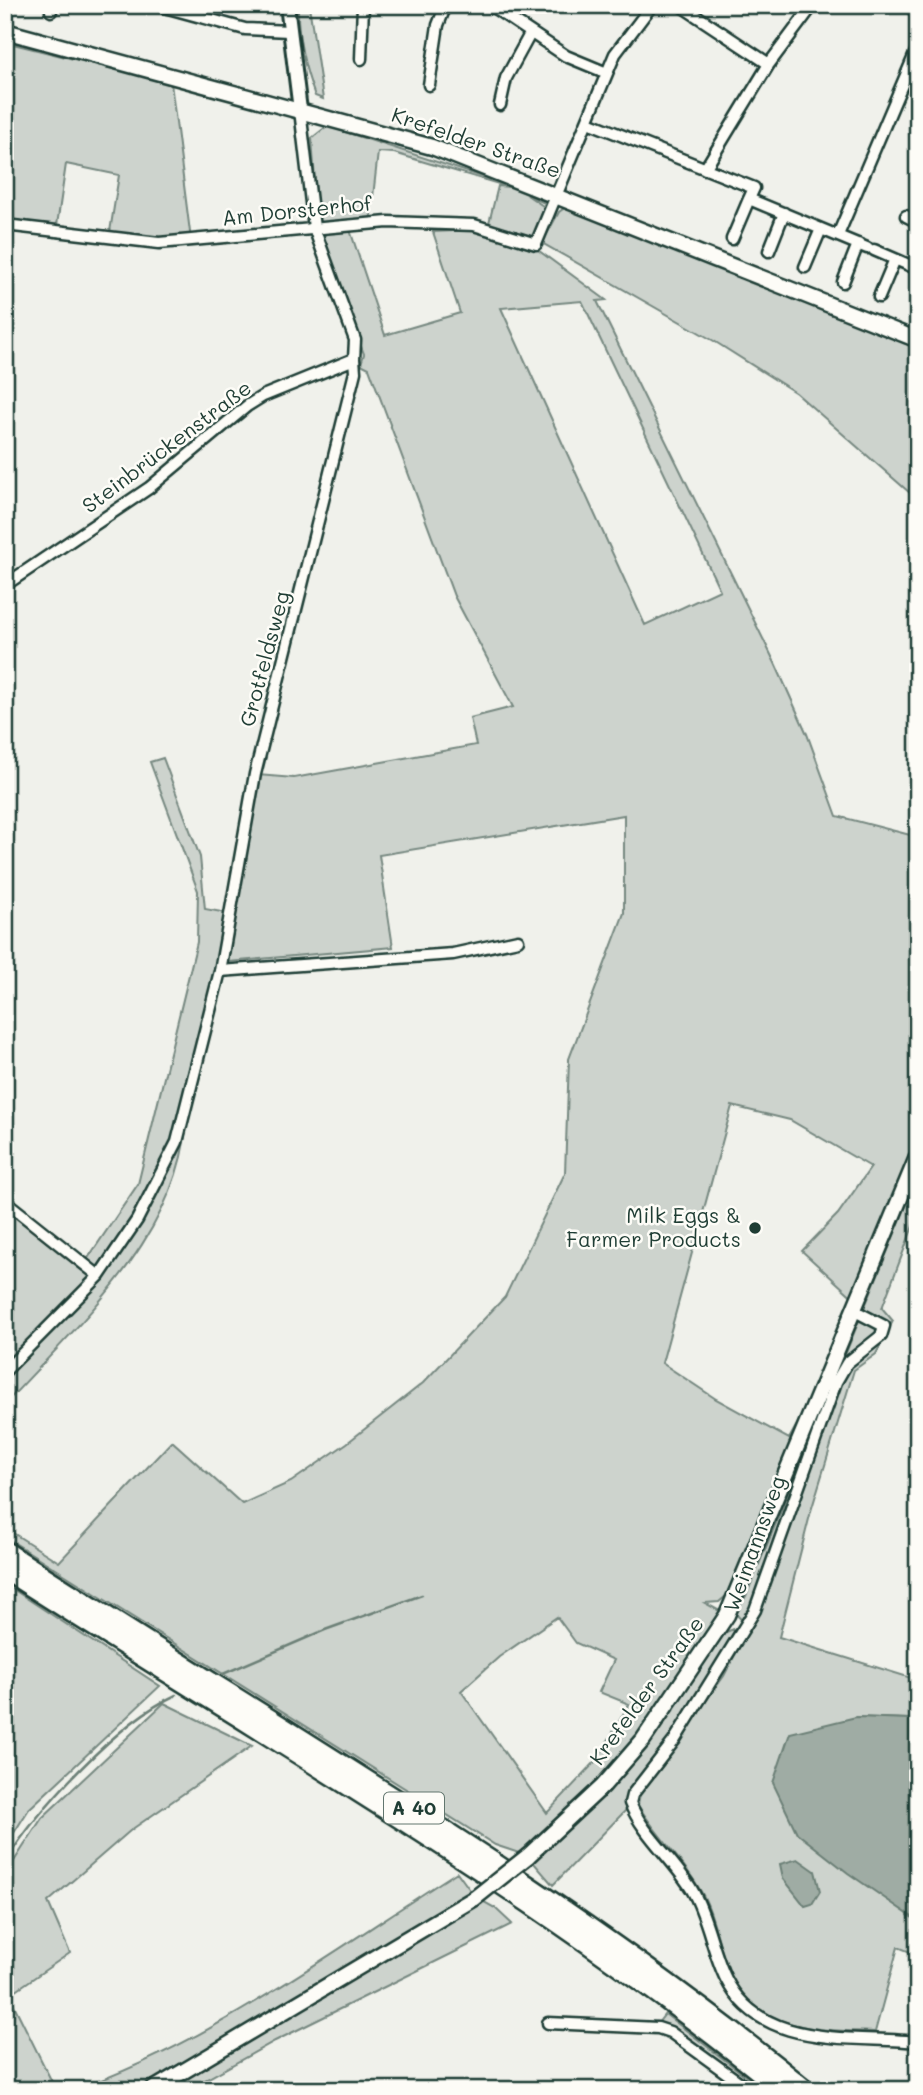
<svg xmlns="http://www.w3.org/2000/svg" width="923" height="2095" font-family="Mali,sans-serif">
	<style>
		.green { fill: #cdd3cd; stroke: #768880; stroke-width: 2; fill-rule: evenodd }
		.water { fill: #9faca4; stroke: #6c8077; stroke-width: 2 }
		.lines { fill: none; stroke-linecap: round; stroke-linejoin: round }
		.stream { stroke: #6c8077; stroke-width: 2.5 }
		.minor-casing { stroke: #1f3d34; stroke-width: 15 }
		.tertiary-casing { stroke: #1f3d34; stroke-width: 18 }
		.secondary-casing { stroke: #1f3d34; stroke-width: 19 }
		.motorway-casing { stroke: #1f3d34; stroke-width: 23 }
		.minor { stroke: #fdfcf7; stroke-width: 10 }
		.tertiary { stroke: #fdfcf7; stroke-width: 12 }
		.secondary { stroke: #fdfcf7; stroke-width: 14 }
		.motorway { stroke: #fdfcf7; stroke-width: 18 }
		.secondary-bridge-casing { stroke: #1f3d34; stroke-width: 19; stroke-linecap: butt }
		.secondary-bridge { stroke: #fdfcf7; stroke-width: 14 }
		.poi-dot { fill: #1f3d34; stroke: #fdfcf7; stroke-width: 2.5 }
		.labels { text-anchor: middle; stroke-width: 5; stroke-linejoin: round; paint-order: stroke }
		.shield { fill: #fdfcf7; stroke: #62766e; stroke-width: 2 }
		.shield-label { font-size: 19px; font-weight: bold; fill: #1f3d34 }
		.street-label { font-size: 21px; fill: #1f3d34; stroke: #fdfcf7 }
		.poi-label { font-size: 21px; fill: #1f3d34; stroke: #fdfcf7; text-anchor: end }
	</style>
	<rect width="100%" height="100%" fill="#f0f1eb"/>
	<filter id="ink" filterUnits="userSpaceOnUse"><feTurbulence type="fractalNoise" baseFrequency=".0143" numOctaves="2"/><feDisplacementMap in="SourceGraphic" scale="14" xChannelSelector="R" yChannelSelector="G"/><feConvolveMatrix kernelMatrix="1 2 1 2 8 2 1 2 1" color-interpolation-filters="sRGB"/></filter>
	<g filter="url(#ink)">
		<path class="green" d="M298,5h11l14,94 -8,-3c-11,-29 -18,-59 -17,-91z
			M5,42l166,41 20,157 -82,-2 10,-63 -53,-11 -10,68 -51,-7z
			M327,126l223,73 -1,6 -22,-10 19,13 -13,30 -45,-11 10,-41 11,1 -115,-34 -16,-1 -8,72 -52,1 -6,-87z
			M567,206l351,142v152l-122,-107 -82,-52 -172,-98 17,-31z
			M349,227l36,108 75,-22 -27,-81 41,-2 61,18 71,52 -9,1 178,362 32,71 30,82 81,21v310l-60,155 -56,-51 36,-37 33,-47 -81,-47 -58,-14 -70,257 54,36 73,40 55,-100 -74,173 -31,54 -13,30 -7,6 -14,1 22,12 -13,22 22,-9 -68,116 -38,47 -4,19 -73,75 -25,-29 -33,-11 -490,-308v-9l54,34 113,-121 70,63 49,-22 56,-39 76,-60 82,-86 60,-124 4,-114 55,-146v-98l-245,40 14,92 -165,15 30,-187 36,3 182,-33 -6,-27 43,-11 -59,-111 -85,-228 -8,-4 3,-10 -42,-114 5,-9zM582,301l138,289 -75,35 -144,-317zM557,1617l19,26 38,17 -15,32 30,12 -32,56 -50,53 -86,-122 38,-34z
			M163,758l37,99 5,52 22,4 -40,181c7,128 -103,224 -182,310v-202l79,62 54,-80 59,-242 1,-51 -48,-129z
			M918,1177v36l-36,95 11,13 -17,33 -22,16 -43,141 -32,126 132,41 7,-2v36l-9,7 -53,-2 52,198 10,6v34l-20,-8 -23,85c-53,-2 -115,0 -143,-54 -13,-25 -15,-55 -28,-81 -17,-33 -46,-59 -66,-92l2,-12 84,-117 25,-48 -14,-15 11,-17z
			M5,1584l155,102 -131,123 -24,38z
			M164,1703l88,43 -121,84 -83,72 22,51 -61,42 47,95h-51v-215l37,-57z
			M457,1872l18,25 20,11 17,16 -237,117 -88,49h-113c135,-46 262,-141 383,-218z
			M665,2014l99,76h-9l-45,-35 -52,-32z"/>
		<path class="water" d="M918,1712v209l-70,-48 -51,-40 -24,-50 17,-50 66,-16 53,2z
			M798,1859l17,12 5,20 -8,13 -7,2 -22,-28 -3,-14z"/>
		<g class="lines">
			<path class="stream" d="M223,1674l102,-44 97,-35
				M5,1862c35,-55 112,-140 171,-167"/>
			<g class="minor-casing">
				<path id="minor" d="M157,5l88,24 44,2
					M490,5l76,51 41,17
					M680,5l89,59
					M910,5l8,10
					M51,11l1,-6
					M361,59l2,-54
					M429,85l9,-60 8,-20
					M500,105l6,-27 24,-44
					M588,122l166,66 -5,11 118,49
					M705,169l64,-105 44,-59
					M906,216l12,6
					M5,225l154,18 229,-21 86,3 62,19 79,-190 37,-49
					M838,235l80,-188
					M732,239l17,-40
					M874,250l44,19
					M769,251l15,-38
					M805,267l16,-38
					M843,282l15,-38
					M879,297l16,-38
					M916,312l2,-3
					M5,585l144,-97 98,-82 16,-10 91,-37 1,-19 -41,-112 -14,-118
					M220,971l233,-17 65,-14
					M5,1201l94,75
					M855,1311l29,15 -3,10 -34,27 -11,19 -81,228 -81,131 -42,54 -2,8c13,32 44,57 62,87 16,27 20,61 34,89 35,71 126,56 192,63
					M5,1371l94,-95 38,-56 40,-78 43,-171 35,-197 100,-402 -1,-13
					M548,2023l110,5 12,4 80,58"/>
			</g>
			<g class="tertiary-casing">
				<path id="tertiary" d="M287,5l13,105"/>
			</g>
			<g class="secondary-casing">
				<path id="secondary" d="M5,31l427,116 486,193
					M528,1856l75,-70 40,-46 84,-125 191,-460
					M152,2090l323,-192"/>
			</g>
			<g class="motorway-casing">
				<path id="motorway" d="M5,1551c270,176 551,334 801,539
					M5,1570c262,169 535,322 777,520"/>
			</g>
			<use href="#minor" class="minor"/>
			<use href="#tertiary" class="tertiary"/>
			<use href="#secondary" class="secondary"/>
			<use href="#motorway" class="motorway"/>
			<g class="secondary-bridge-casing">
				<path id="secondary-bridge" d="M475,1898l53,-42"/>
			</g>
			<use href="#secondary-bridge" class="secondary-bridge"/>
		</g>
	</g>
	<circle class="poi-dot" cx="755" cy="1228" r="7"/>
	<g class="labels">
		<rect class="shield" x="384" y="1792.5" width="60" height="31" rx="5"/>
		<g class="shield-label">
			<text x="414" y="1815">A 40</text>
		</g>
		<g class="street-label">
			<text transform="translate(476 143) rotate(19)" y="7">Krefelder Straße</text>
			<text transform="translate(297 211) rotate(-6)" y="7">Am Dorsterhof</text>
			<text transform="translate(167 447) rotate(-37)" y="7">Steinbrückenstraße</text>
			<text transform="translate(265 659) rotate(-75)" y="7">Grotfeldsweg</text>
			<text transform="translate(755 1544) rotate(-70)" y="7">Weimannsweg</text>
			<text transform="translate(647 1691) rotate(-54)" y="7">Krefelder Straße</text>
		</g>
		<g class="poi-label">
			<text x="741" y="1223">Milk Eggs &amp;<tspan x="741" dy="24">Farmer Products</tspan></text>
		</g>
	</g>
	<rect width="923" height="2095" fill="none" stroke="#fdfcf7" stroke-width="28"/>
	<rect x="14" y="14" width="895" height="2067" fill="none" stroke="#1f3d34" stroke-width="2.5" filter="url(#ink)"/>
</svg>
